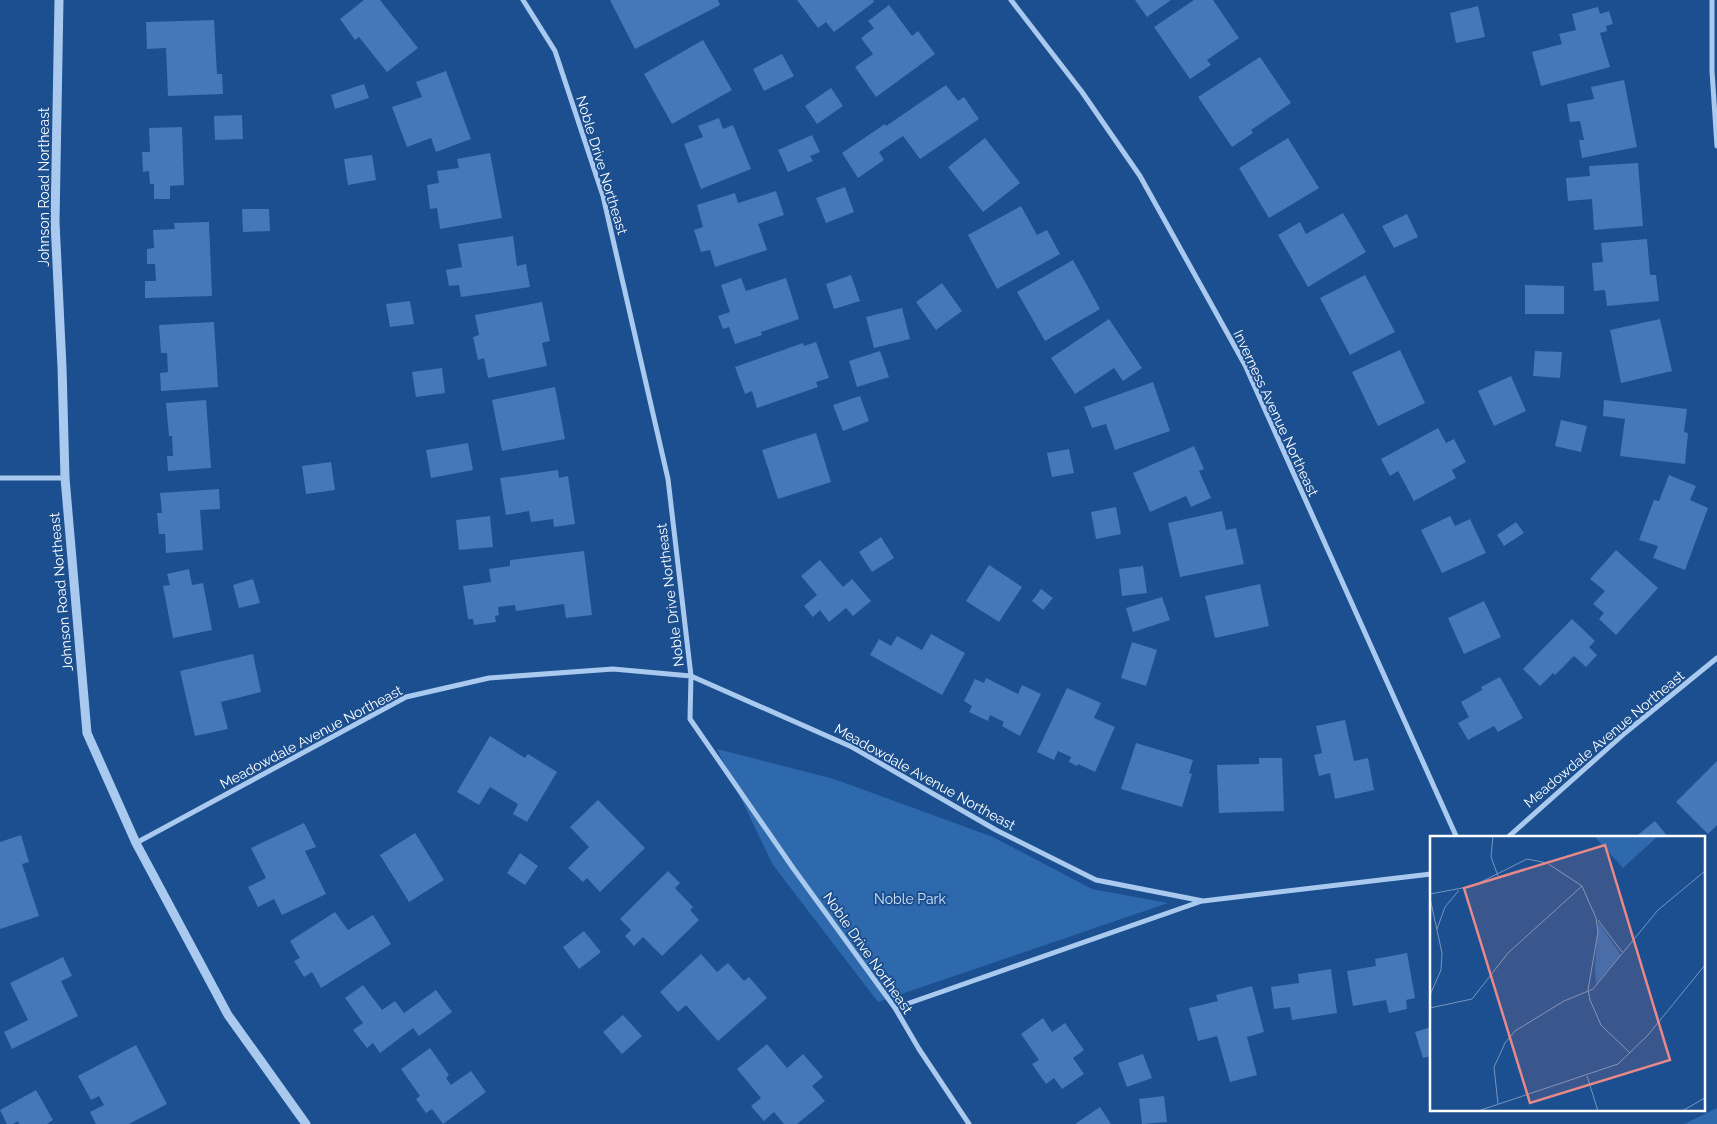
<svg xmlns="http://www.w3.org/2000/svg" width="1717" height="1124" font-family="Raleway,sans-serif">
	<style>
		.green { fill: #2e69ad }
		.building { fill: #4478b7 }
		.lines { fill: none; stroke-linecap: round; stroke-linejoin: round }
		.minor { stroke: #a9c9ee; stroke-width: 5 }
		.tertiary { stroke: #a9c9ee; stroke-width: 9 }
		.labels { text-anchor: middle; stroke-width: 4; stroke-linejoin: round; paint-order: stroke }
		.street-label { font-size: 14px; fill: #fff; stroke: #1b4f8f }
		.park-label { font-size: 14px; fill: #cfe3fa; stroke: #1b4f8f }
		.inset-road { fill: none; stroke: #7695bc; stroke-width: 1 }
		.view { fill: #e88989; fill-opacity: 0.15; stroke: #e88989; stroke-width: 2.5 }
		.inset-edge { fill: none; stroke: #fff; stroke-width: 2.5 }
	</style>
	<rect width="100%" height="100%" fill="#1b4f8f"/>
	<path class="green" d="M717,749l117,30 159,58 99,52 76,14 -290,99 -105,-137z
		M1717,1108v16h-33z"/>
	<path class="building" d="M364,0h16l38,48 -31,24 -28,-35 -4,3 -15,-21z
		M610,0h108l2,5 -85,44z
		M797,0h76l1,2 -40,30 -8,-10 -8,6z
		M1135,0h36l-24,17z
		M1194,0h19l26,38 -32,22 4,5 -21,14 -36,-52z
		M889,5l23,31 6,-5 17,23 -59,43 -21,-30 18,-13 -12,-16 13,-10 -6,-7z
		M1478,6l7,31 -29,6 -6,-30z
		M1598,7l2,7 9,-3 4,13 -7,2 1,5 -7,2 10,34 -69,19 -9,-34 30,-8 -3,-10 17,-4 -4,-16z
		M214,20l3,54h5l1,20 -55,2 -2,-48 -19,1 -1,-27z
		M703,40l29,50 -60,34 -28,-50z
		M782,54l12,22 -30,15 -11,-22z
		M1260,57l31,46 -40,27 2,3 -21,14 -34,-50z
		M446,71l25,68 -35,13 -5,-14 -24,9 -15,-40 30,-10 -6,-15z
		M1624,80l13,67 -55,11 -3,-18h5l-4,-19 -10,1 -3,-18 27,-5 -3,-12z
		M364,84l5,14 -34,11 -4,-14z
		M946,85l12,16 6,-4 15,22 -59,40 -17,-23 -24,16 5,8 -26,18 -16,-25 43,-29 1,2z
		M831,88l12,18 -26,18 -12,-18z
		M242,115l1,24 -28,1 -1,-24z
		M719,118l4,11 10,-4 18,44 -50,20 -17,-45 19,-7 -5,-11z
		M182,127l2,58 -14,1v13h-16v-15h-4l-1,-13 -6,1 -1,-20h8l-1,-24z
		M812,135l8,17 -10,4 3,5 -25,11 -10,-22z
		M985,138l35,45 -37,29 -35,-45z
		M1288,138l31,50 -50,30 -30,-50z
		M490,153l12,65 -62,11 -3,-21 -7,1 -3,-24 12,-2 -2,-12 22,-3 -2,-9z
		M372,155l4,25 -28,5 -4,-26z
		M1638,163l5,63 -49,4 -2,-31 -24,2 -2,-23 24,-2 -1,-10z
		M845,187l9,25 -28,11 -10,-25z
		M776,191l8,24 -26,9 9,26 -52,17 -5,-17 -9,2 -7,-22 9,-3 -6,-22 38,-12 3,10z
		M1021,206l16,29 10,-5 13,24 -63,35 -29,-54z
		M242,209h27l1,22 -27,1z
		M1343,213l23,39 -58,35 -30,-52 22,-13 6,12z
		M1407,214l11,23 -24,11 -12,-22z
		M209,222l3,74 -67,2v-17h11l-1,-17h-8v-15l7,-1 -1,-18 22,-1 -1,-6z
		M513,236l4,30 9,-2 4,23 -69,10 -2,-12 -10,1 -3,-16 16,-3 -4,-23z
		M1647,239l3,36h6l3,26 -52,5 -2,-16 -11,1 -2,-28 11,-1 -2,-19z
		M1073,260l27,49 -55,32 -28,-49z
		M851,275l9,26 -26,8 -8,-25z
		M1365,275l30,57 -45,23 -30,-57z
		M741,278l5,13 40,-13 13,41 -38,13 1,3 -27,9 -6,-17 -6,2 -5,-13 12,-4 -9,-27z
		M942,283l20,28 -26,19 -20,-28z
		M1525,285l39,1v28h-39z
		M410,301l4,23 -24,3 -4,-23z
		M542,302l8,39 -8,2 5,23 -59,12 -4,-20 -6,2 -5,-23 6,-2 -4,-20z
		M902,308l8,31 -36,9 -8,-31z
		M1109,319l33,49 -19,13 -9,-13 -39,26 -24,-36z
		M1660,319l12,52 -51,12 -11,-53z
		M214,322l4,65 -57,4 -1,-18 8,-1 -1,-19h-6l-2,-28z
		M816,342l13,36 -13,4 2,5 -61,21 -5,-17 -7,3 -10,-27 68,-24 1,3z
		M1400,350l25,53 -47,23 -26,-54z
		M880,351l9,26 -32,10 -8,-26z
		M1535,351l27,1 -2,26 -27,-2z
		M442,368l3,25 -29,4 -4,-25z
		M1511,376l15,35 -32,15 -16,-35z
		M1153,382l17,49 -55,19 -9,-26 -14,4 -8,-21z
		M555,387l10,52 -63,12 -10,-51z
		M860,396l9,25 -26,10 -10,-26z
		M206,400l5,68 -43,3 -1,-15h6l-1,-20h-3l-3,-33z
		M1604,400l83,9 -3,23 4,1 -3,31 -65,-8 5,-37 -22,-3z
		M1561,420l26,6 -6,26 -26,-6z
		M1438,428l8,15 8,-4 12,23 -14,8 4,8 -42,23 -16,-30 -8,5 -9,-17z
		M816,433l15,49 -53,17 -16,-49z
		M468,443l5,27 -42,8 -5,-28z
		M1194,446l10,23 -5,2 12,27 -20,9 -5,-11 -36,16 -17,-39z
		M1069,449l5,24 -22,4 -5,-24z
		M331,462l4,28 -29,4 -4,-28z
		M558,470l1,8 9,-2 7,48 -21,3 -1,-8 -22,3 -2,-11 -23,4 -6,-37z
		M1669,475l27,11 -6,14 18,8 -23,62 -32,-12 5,-12 -19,-6 15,-40 5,1z
		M219,489l1,20 -20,1 3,40 -37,3 -1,-19h-6l-2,-21h5l-2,-20z
		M1116,507l5,27 -25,5 -5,-27z
		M1222,511l4,19 10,-2 8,36 -64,13 -12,-54z
		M490,516l3,31 -34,3 -3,-30z
		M1450,516l5,10 15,-7 16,34 -44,20 -21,-43z
		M1516,522l8,11 -20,13 -7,-11z
		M881,537l13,21 -22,14 -13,-20z
		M1616,550l42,38 -42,47 -17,-16 5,-6 -11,-9 12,-13 -15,-12z
		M584,551l8,64 -26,3 -2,-14 -48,7 -1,-6 -17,2 1,8 -4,1 1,6 -22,3 -1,-6h-5l-5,-33 28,-4 -2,-13 21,-3v-6z
		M820,560l23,27 9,-8 19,22 -18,15 -7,-8 -17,14 -9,-12 -7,7 -9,-11 13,-11 -16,-19z
		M989,565l33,22 -23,35 -33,-21z
		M1143,566l4,27 -25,3 -3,-27z
		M189,569l3,16 11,-2 9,47 -39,8 -10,-52 7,-1 -3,-11z
		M253,579l7,24 -21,5 -6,-23z
		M1260,584l9,42 -54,12 -10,-42z
		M1041,589l12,9 -10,12 -11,-9z
		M1162,597l8,23 -37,12 -7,-24z
		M1484,601l17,36 -37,17 -16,-36z
		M1572,619l23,22 -6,6 8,8 -11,12 -12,-11 -19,19 -2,-2 -13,13 -17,-17z
		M931,634l34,19 -23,42 -72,-40 9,-16 12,7 6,-10 25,14z
		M1132,642l25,8 -11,36 -25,-8z
		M253,654l8,38 -40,10 7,27 -33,7 -15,-65z
		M1500,677l23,41 -25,14 -4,-6 -26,14 -10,-17 11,-6 -8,-15 21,-12 -1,-3z
		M986,678l32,16 4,-9 19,9 -21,42 -18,-10 2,-4 -14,-7 -2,6 -19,-9 3,-6 -8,-5 11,-22 9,4z
		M1067,688l34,15 -7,15 21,9 -20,45 -17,-8 -1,2 -8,-4 2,-5 -13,-6 -4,9 -17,-8z
		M1345,720l9,41 14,-3 6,32 -39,9 -5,-26 -11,3 -5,-21 8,-2 -6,-27z
		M490,736l35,22 3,-4 29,18 -30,50 -14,-8 5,-10 -28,-17 -11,18 -22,-13z
		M1136,743l57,17 -4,13 3,1 -10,33 -61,-18z
		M1259,758h23l2,53 -65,2 -2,-48 42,-1z
		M1717,761v64l-9,9 -32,-32z
		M598,800l47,48 -45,44 -13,-14 -4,4 -15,-14 21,-21 -19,-20z
		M1655,821l14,17h-35z
		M304,823l12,24 -11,4 21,43 -44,21 -8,-16 -16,8 -10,-20 18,-9 -15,-30z
		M415,833l29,47 -35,22 -29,-47z
		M21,835l8,27 -7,2 17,52 -39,13v-87z
		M520,853l18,13 -13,19 -18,-12z
		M668,871l12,12 -5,5 18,19 -3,3 9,10 -37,36 -19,-19 -9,9 -9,-10 6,-6 -11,-11z
		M335,912l13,18 25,-15 18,29 -70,44 -9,-16 -8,5 -10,-16 6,-3 -10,-17z
		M584,931l17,21 -22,17 -16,-22z
		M1407,953l8,45 -9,2 1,9 -18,4 -3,-13 -33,6 -6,-35 29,-5 -1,-7z
		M701,954l16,18 11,-9 16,18 5,-4 18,21 -49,43 -32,-36 -8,7 -18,-20z
		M63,957l9,19 -11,5 17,35 -66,33 -8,-17 24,-12 -18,-37z
		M1331,969l6,44 -45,7 -2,-13 -16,2 -3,-22 28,-4 -1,-9z
		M363,985l19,25 13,-9 9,12 32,-23 16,22 -33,24 -6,-8 -33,25 -7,-10 -6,5 -14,-18 10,-7 -18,-25z
		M1252,986l12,46 -17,5 10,38 -27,7 -13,-46 -19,5 -9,-33 29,-7 -2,-6z
		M623,1015l19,21 -20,18 -19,-22z
		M1043,1018l9,14 13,-9 19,27 -11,8 11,16 -22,15 -8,-11 -8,6 -14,-20 7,-4 -18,-26z
		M1431,1027v29l-8,2 -8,-26z
		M767,1044l20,24 16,-14 20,23 -11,9 13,15 -28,23h-13l-10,-12 -10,9 -13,-15 10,-8 -24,-29z
		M136,1045l31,59 -38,20h-33l-6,-12 14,-7 -5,-9 -8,4 -13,-24z
		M430,1048l19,27 -3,3 5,7 20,-14 15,21 -43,32 -11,-15 -6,4 -10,-14 4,-3 -19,-27z
		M1143,1054l9,24 -25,9 -9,-24z
		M36,1090l17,30 -6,4h-28l-1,-3 -5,3h-6l-7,-14z
		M1164,1096l3,26 -25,2 -3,-25z
		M1100,1107l11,17h-36z"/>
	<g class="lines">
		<path class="minor" d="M523,0l32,51 48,145 65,283 23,197 -1,43 103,149 102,140 24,41 50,75
			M1011,0l71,92 58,84 105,189 212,473
			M1712,0v71l5,75
			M0,478h65
			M1507,838l118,-105 92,-75
			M136,843l270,-146 83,-19 124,-9 78,7 161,71 144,83 100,50 107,21 228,-27
			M895,1008l307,-107"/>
		<path class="tertiary" d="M59,0l-4,222 7,145 3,111 22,255 49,110 92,172 78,109"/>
	</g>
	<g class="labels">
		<g class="street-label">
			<text transform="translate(602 165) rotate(73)" y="5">Noble Drive Northeast</text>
			<text transform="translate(44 187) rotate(-90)" y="5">Johnson Road Northeast</text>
			<text transform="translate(1276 413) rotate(65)" y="5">Inverness Avenue Northeast</text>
			<text transform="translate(61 592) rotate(-95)" y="5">Johnson Road Northeast</text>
			<text transform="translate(670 595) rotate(-97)" y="5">Noble Drive Northeast</text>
			<text transform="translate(311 737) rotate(-28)" y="5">Meadowdale Avenue Northeast</text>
			<text transform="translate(1604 739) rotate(-40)" y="5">Meadowdale Avenue Northeast</text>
			<text transform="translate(925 777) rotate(29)" y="5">Meadowdale Avenue Northeast</text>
			<text transform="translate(868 953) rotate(55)" y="5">Noble Drive Northeast</text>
		</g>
		<g class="park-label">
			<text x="910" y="904">Noble Park</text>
		</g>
	</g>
	<g transform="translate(1430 836)">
		<rect width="275" height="275" fill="#1b4f8f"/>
		<path d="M164,0h64l-35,32zM168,86l23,33 -25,29 -1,-15z" fill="#2e69ad"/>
		<path class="inset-road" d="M63,0l-2,21 7,19M0,58l43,-8 54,-27 20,4 35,23 14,32 2,14 -10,58 2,10 11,25 29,28M0,62l12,55 -1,17 -11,25M168,84l24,32M7,93l8,-22 14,-17M0,172l42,-9 36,-46 74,-67M157,240l11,35M68,268l-4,-37 11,-24 10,-12 49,-30 29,-12 65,-79 47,-39M48,275l140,-47 30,-29 57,-70M252,275l23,-13"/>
		<path class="view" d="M175,9l65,215 -140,43 -66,-215z"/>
		<rect width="275" height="275" class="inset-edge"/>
	</g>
</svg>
